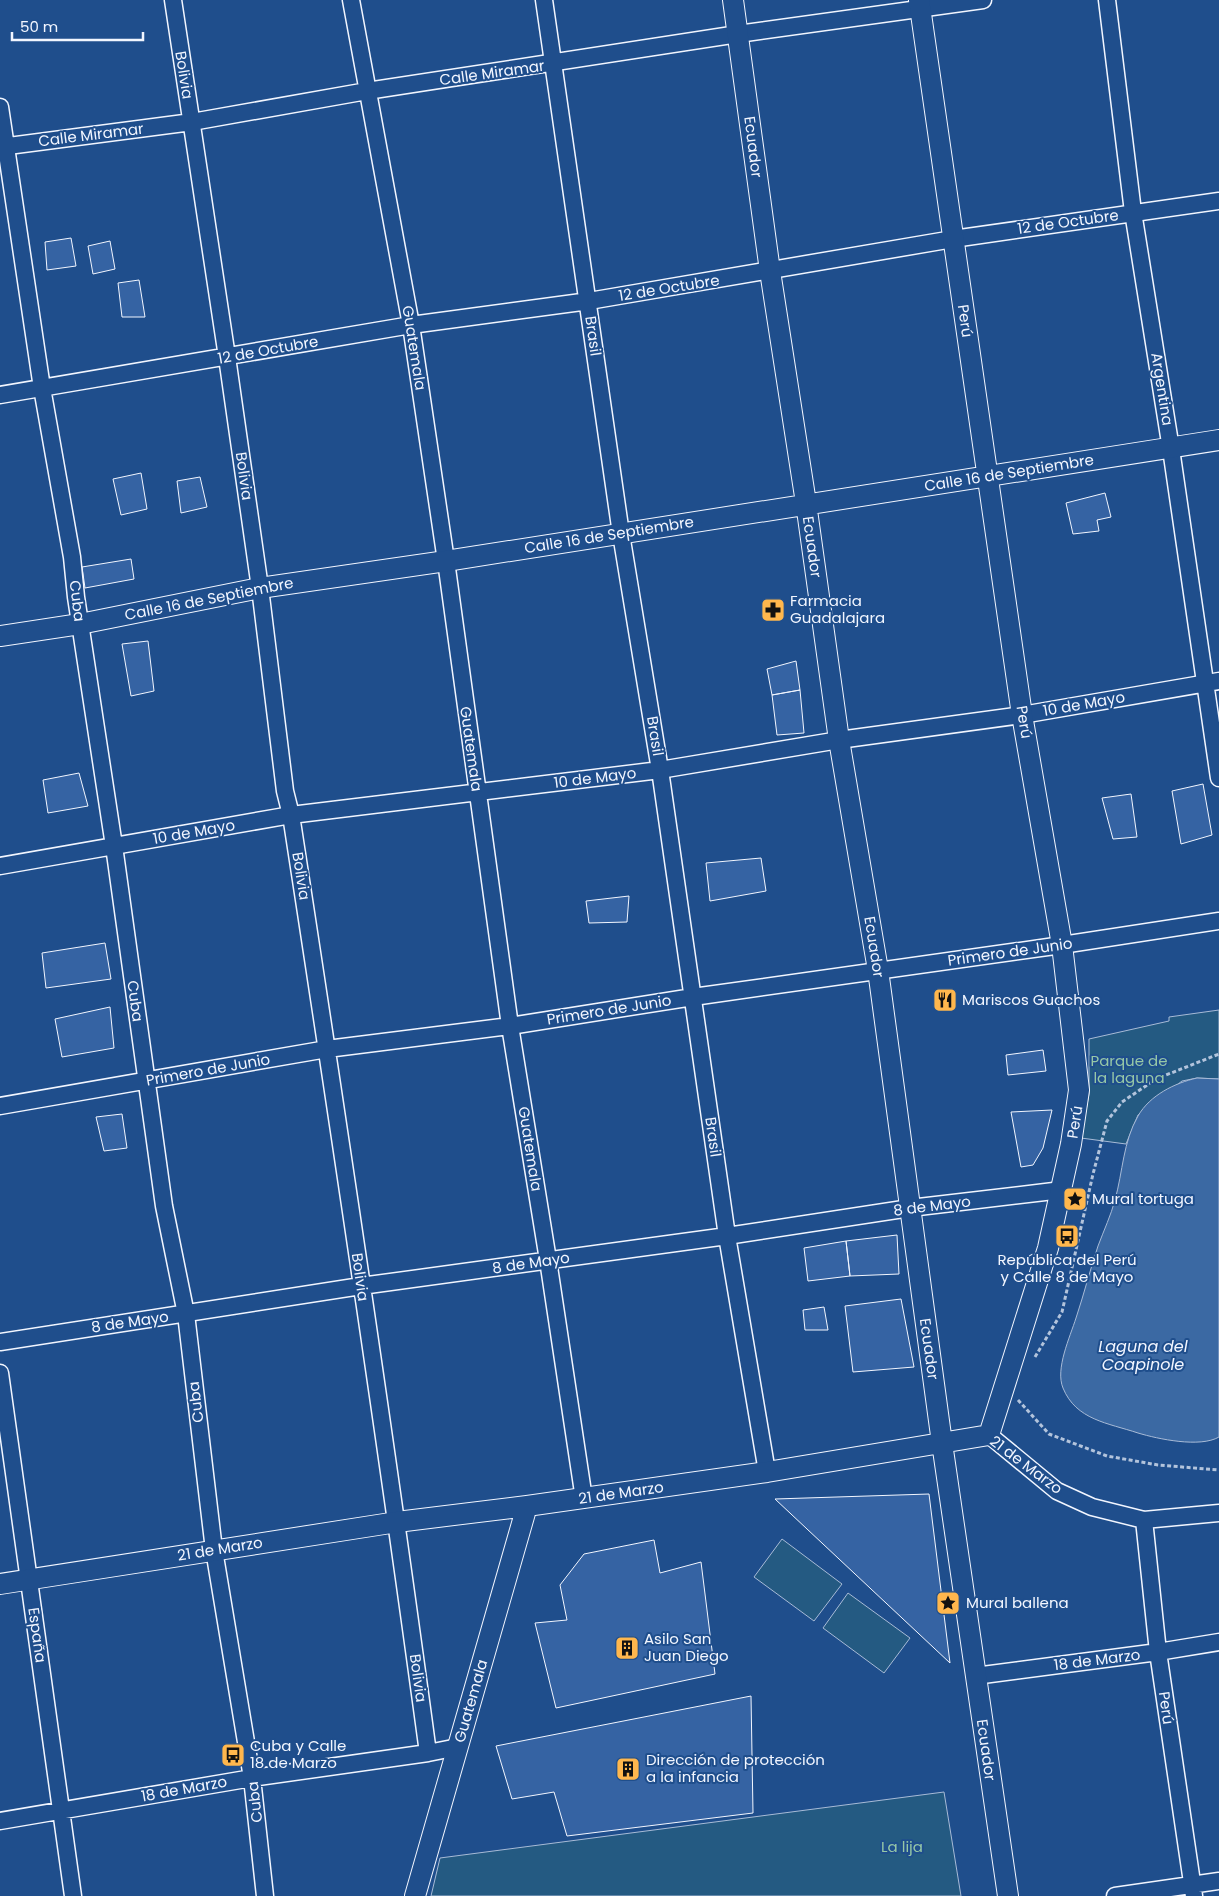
<svg xmlns="http://www.w3.org/2000/svg" width="1219" height="1896" font-family="Poppins,sans-serif">
	<style>
		.green { fill: #245a82; stroke: #a8bbd7 }
		.water { fill: #3b69a3; stroke: #a8bbd7 }
		.building { fill: #3563a3; stroke: #f2f6ff }
		.lines { fill: none; stroke-linecap: round; stroke-linejoin: round }
		.minor-casing { stroke: #f2f6ff; stroke-width: 19 }
		.tertiary-casing { stroke: #f2f6ff; stroke-width: 22 }
		.path { stroke: #b3c4dc; stroke-width: 3; stroke-dasharray: 4 2.5; stroke-linecap: butt }
		.minor { stroke: #1f4e8c; stroke-width: 16 }
		.tertiary { stroke: #1f4e8c; stroke-width: 20 }
		.labels { text-anchor: middle; stroke-width: 4; stroke-linejoin: round; paint-order: stroke }
		.street-label { font-size: 15px; fill: #f2f6ff; stroke: #1f4e8c }
		.poi-label { font-size: 15px; fill: #f2f6ff; stroke: #1f4e8c; text-anchor: start }
		.park-label { font-size: 15px; fill: #97c8a6; stroke: #1f4e8c }
		.water-label { font-size: 16px; font-style: italic; fill: #f2f6ff; stroke: #1f4e8c }
	</style>
	<rect width="100%" height="100%" fill="#1f4e8c"/>
	<path class="green" d="M1219,1010v69l-22,-1 -15,3 -44,34 -12,29 -45,-6 8,-44v-55l80,-18v-4z
		M782,1539l60,45 -28,37 -60,-44z
		M848,1593l62,45 -26,35 -61,-45z
		M944,1792l17,104h-530l9,-38z"/>
	<path class="water" d="M1197,1078l22,1v358c-19,11 -61,2 -81,-4 -30,-10 -62,-13 -75,-45 -8,-19 7,-51 13,-70 8,-24 14,-48 22,-72 6,-16 13,-31 17,-46 8,-29 8,-58 23,-84 12,-21 37,-33 59,-38z"/>
	<path class="building" d="M71,238l5,28 -29,4 -2,-28z
		M110,241l5,28 -22,5 -5,-28z
		M139,280l6,37h-23l-4,-34z
		M141,473l6,36 -26,6 -8,-36z
		M200,477l7,30 -26,6 -4,-32z
		M1105,493l6,24 -14,3 2,11 -26,3 -7,-31z
		M131,559l3,20 -49,9 -3,-21z
		M148,641l6,50 -23,5 -9,-52z
		M796,661l4,29 -28,5 -5,-26z
		M800,690l4,43 -27,2 -5,-40z
		M79,773l9,33 -40,7 -5,-33z
		M1203,784l9,51 -31,9 -9,-53z
		M1131,794l6,43 -24,2 -11,-41z
		M761,858l5,33 -56,10 -4,-38z
		M629,896l-2,26 -38,1 -3,-22z
		M105,943l6,36 -65,9 -4,-35z
		M110,1007l4,41 -52,9 -7,-38z
		M1043,1050l3,21 -38,4 -2,-20z
		M1052,1110l-9,38 -10,17 -12,2 -10,-55z
		M122,1114l5,34 -23,3 -8,-34z
		M897,1235l2,39 -49,2 -4,-35z
		M846,1241l4,35 -42,5 -4,-33z
		M901,1299l13,68 -61,5 -8,-66z
		M824,1307l4,23h-23l-2,-20z
		M929,1494l21,169 -175,-164z
		M654,1540l6,33 41,-11 14,112 -159,34 -21,-85 32,-3 -7,-35 24,-31z
		M751,1696l2,117 -186,23 -13,-44 -42,7 -16,-53z"/>
	<g class="lines">
		<g class="minor-casing">
			<path id="minor" d="M173,0l54,357 33,231 25,203 6,24c48,312 95,625 137,938
				M351,0l60,325 35,236 64,465 38,234 36,239
				M544,0l77,534 39,236 67,466 40,236
				M1107,0l26,212 38,237 48,329
				M0,107l42,281 30,169 4,40 38,249 50,360 22,108 28,236 38,228 13,118
				M0,147l192,-25 175,-31 371,-57 245,-34
				M0,395l411,-70 178,-24 364,-62 266,-38
				M0,866l291,-51 369,-45 179,-30 183,-25 197,-34
				M0,1106l327,-57 183,-23 183,-29 369,-52 157,-24
				M0,1342l361,-56 366,-50 183,-28 152,-18
				M0,1373l73,523
				M989,1435l68,56 35,16 52,13 75,-7
				M1144,1520l14,132 36,244
				M975,1676l183,-24 61,-10
				M0,1821l252,-43 176,-25 30,-6
				M1115,1896l104,-15"/>
		</g>
		<g class="tertiary-casing">
			<path id="tertiary" d="M733,0l37,271 36,232 33,237 39,230 64,473 66,453
				M0,636l80,-12 180,-36 186,-27 773,-121
				M0,1584l397,-62 130,-16 240,-34 222,-37 59,-187 23,-104 8,-54 -17,-145 -40,-230 -103,-715
				M415,1896l112,-390"/>
		</g>
		<path class="path" d="M1035,1357l27,-45 31,-138 14,-53 15,-19 34,-23 63,-25
			M1018,1400l31,34 58,22 51,9 61,5"/>
		<use href="#minor" class="minor"/>
		<use href="#tertiary" class="tertiary"/>
	</g>
	<defs>
		<g id="pharmacy-square" transform="scale(1.25)"><rect x="-9" y="-9" width="18" height="18" rx="4" fill="#ffb74d" stroke="#1f4e8c"/><path d="M-2-6h4v4h4v4h-4v4h-4v-4h-4v-4h4Z" fill="#111"/></g>
		<g id="restaurant-square" transform="scale(1.25)"><rect x="-9" y="-9" width="18" height="18" rx="4" fill="#ffb74d" stroke="#1f4e8c"/><path d="M-5-6h1v4h1v-4h1v4h1v-4h1v5L-1.5 .5V6h-2V.5L-5-1ZM5-6V6H3V1.5H1.5Q1.5-4 5-6Z" fill="#111"/></g>
		<g id="sight-square" transform="scale(1.25)"><rect x="-9" y="-9" width="18" height="18" rx="4" fill="#ffb74d" stroke="#1f4e8c"/><path d="M0-6L1.8-2.2L6-1.7L2.9 1.2L3.7 5.4L0 3.3L-3.7 5.4L-2.9 1.2L-6-1.7L-1.8-2.2Z" fill="#111"/></g>
		<g id="bus-square" transform="scale(1.25)"><rect x="-9" y="-9" width="18" height="18" rx="4" fill="#ffb74d" stroke="#1f4e8c"/><path d="M-5-6H5V4H4V6H2V4H-2V6H-4V4H-5ZM-3.5-4V0h7V-4ZM-3.5 1.2v1.5H-2V1.2ZM2 1.2v1.5H3.5V1.2Z" fill="#111"/></g>
		<g id="building-square" transform="scale(1.25)"><rect x="-9" y="-9" width="18" height="18" rx="4" fill="#ffb74d" stroke="#1f4e8c"/><path d="M-4-6H4V6H1V3H-1V6H-4ZM-2.5-4.3h1.7v1.8h-1.7ZM.8-4.3h1.7v1.8H.8ZM-2.5-1h1.7V.8h-1.7ZM.8-1h1.7V.8H.8Z" fill="#111"/></g>
	</defs>
	<g fill-rule="evenodd">
		<use href="#pharmacy-square" x="773" y="610"/>
		<use href="#restaurant-square" x="945" y="1000"/>
		<use href="#sight-square" x="1075" y="1199"/>
		<use href="#bus-square" x="1067" y="1236"/>
		<use href="#sight-square" x="948" y="1603"/>
		<use href="#building-square" x="627" y="1648"/>
		<use href="#bus-square" x="233" y="1755"/>
		<use href="#building-square" x="628" y="1769"/>
	</g>
	<g class="labels">
		<g class="street-label">
			<text transform="translate(492 73) rotate(-8)" y="5">Calle Miramar</text>
			<text transform="translate(184 75) rotate(81)" y="5">Bolivia</text>
			<text transform="translate(91 135) rotate(-7)" y="5">Calle Miramar</text>
			<text transform="translate(753 147) rotate(83)" y="5">Ecuador</text>
			<text transform="translate(1068 222) rotate(-8)" y="5">12 de Octubre</text>
			<text transform="translate(669 288) rotate(-9)" y="5">12 de Octubre</text>
			<text transform="translate(965 321) rotate(82)" y="5">Perú</text>
			<text transform="translate(593 336) rotate(82)" y="5">Brasil</text>
			<text transform="translate(414 348) rotate(81)" y="5">Guatemala</text>
			<text transform="translate(268 350) rotate(-10)" y="5">12 de Octubre</text>
			<text transform="translate(1162 389) rotate(81)" y="5">Argentina</text>
			<text transform="translate(1009 473) rotate(-9)" y="5">Calle 16 de Septiembre</text>
			<text transform="translate(244 476) rotate(82)" y="5">Bolivia</text>
			<text transform="translate(609 535) rotate(-9)" y="5">Calle 16 de Septiembre</text>
			<text transform="translate(812 547) rotate(82)" y="5">Ecuador</text>
			<text transform="translate(209 599) rotate(-11)" y="5">Calle 16 de Septiembre</text>
			<text transform="translate(77 601) rotate(83)" y="5">Cuba</text>
			<text transform="translate(1084 704) rotate(-10)" y="5">10 de Mayo</text>
			<text transform="translate(1024 722) rotate(81)" y="5">Perú</text>
			<text transform="translate(655 736) rotate(81)" y="5">Brasil</text>
			<text transform="translate(471 749) rotate(82)" y="5">Guatemala</text>
			<text transform="translate(595 778) rotate(-7)" y="5">10 de Mayo</text>
			<text transform="translate(194 832) rotate(-10)" y="5">10 de Mayo</text>
			<text transform="translate(301 876) rotate(81)" y="5">Bolivia</text>
			<text transform="translate(874 947) rotate(81)" y="5">Ecuador</text>
			<text transform="translate(1010 952) rotate(-8)" y="5">Primero de Junio</text>
			<text transform="translate(135 1001) rotate(82)" y="5">Cuba</text>
			<text transform="translate(609 1010) rotate(-9)" y="5">Primero de Junio</text>
			<text transform="translate(208 1070) rotate(-10)" y="5">Primero de Junio</text>
			<text transform="translate(1075 1122) rotate(-81)" y="5">Perú</text>
			<text transform="translate(713 1137) rotate(82)" y="5">Brasil</text>
			<text transform="translate(530 1149) rotate(81)" y="5">Guatemala</text>
			<text transform="translate(932 1206) rotate(-7)" y="5">8 de Mayo</text>
			<text transform="translate(531 1263) rotate(-8)" y="5">8 de Mayo</text>
			<text transform="translate(360 1277) rotate(82)" y="5">Bolivia</text>
			<text transform="translate(130 1322) rotate(-8)" y="5">8 de Mayo</text>
			<text transform="translate(929 1349) rotate(82)" y="5">Ecuador</text>
			<text transform="translate(196 1402) rotate(-97)" y="5">Cuba</text>
			<text transform="translate(1026 1465) rotate(37)" y="5">21 de Marzo</text>
			<text transform="translate(621 1493) rotate(-8)" y="5">21 de Marzo</text>
			<text transform="translate(220 1549) rotate(-9)" y="5">21 de Marzo</text>
			<text transform="translate(37 1635) rotate(82)" y="5">España</text>
			<text transform="translate(1097 1660) rotate(-7)" y="5">18 de Marzo</text>
			<text transform="translate(418 1678) rotate(82)" y="5">Bolivia</text>
			<text transform="translate(471 1701) rotate(-74)" y="5">Guatemala</text>
			<text transform="translate(1166 1708) rotate(82)" y="5">Perú</text>
			<text transform="translate(986 1750) rotate(82)" y="5">Ecuador</text>
			<text transform="translate(184 1789) rotate(-10)" y="5">18 de Marzo</text>
			<text transform="translate(255 1802) rotate(-96)" y="5">Cuba</text>
		</g>
		<g class="poi-label">
			<text x="790" y="606">Farmacia<tspan x="790" dy="17">Guadalajara</tspan></text>
			<text x="962" y="1005">Mariscos Guachos</text>
			<text x="1092" y="1204">Mural tortuga</text>
			<text x="1067" y="1265" text-anchor="middle">República del Perú<tspan x="1067" dy="17">y Calle 8 de Mayo</tspan></text>
			<text x="966" y="1608">Mural ballena</text>
			<text x="644" y="1644">Asilo San<tspan x="644" dy="17">Juan Diego</tspan></text>
			<text x="250" y="1751">Cuba y Calle<tspan x="250" dy="17">18 de Marzo</tspan></text>
			<text x="646" y="1765">Dirección de protección<tspan x="646" dy="17">a la infancia</tspan></text>
		</g>
		<g class="park-label">
			<text x="1129" y="1066">Parque de<tspan x="1129" dy="17">la laguna</tspan></text>
			<text x="902" y="1852">La lija</text>
		</g>
		<g class="water-label">
			<text x="1143" y="1352">Laguna del<tspan x="1143" dy="18">Coapinole</tspan></text>
		</g>
	</g>
	<path d="M12 32v8h131v-8" fill="none" stroke="#f2f6ff" stroke-width="2.5"/>
	<text x="20" y="32" font-size="15" fill="#f2f6ff" stroke="#1f4e8c" stroke-width="4" paint-order="stroke">50 m</text>
</svg>
